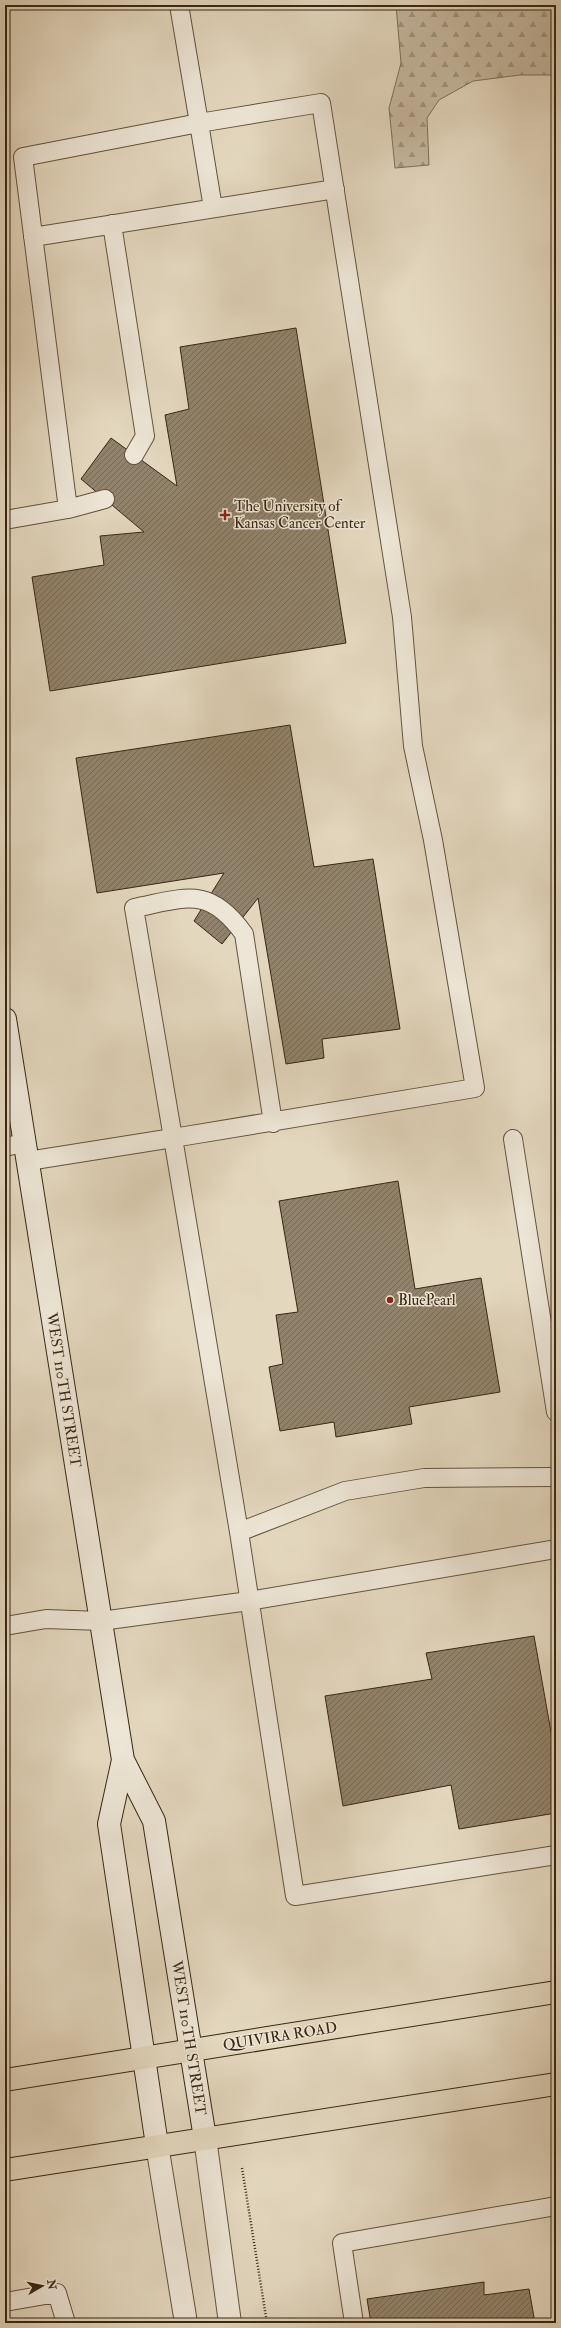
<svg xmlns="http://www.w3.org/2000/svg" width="561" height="2328" font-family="'IM FELL Double Pica',serif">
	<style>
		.forest { fill: url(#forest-firs); stroke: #7f705a }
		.building { fill: url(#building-hatch); stroke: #382712 }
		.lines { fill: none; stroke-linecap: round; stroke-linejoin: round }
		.lane-casing { stroke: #63533d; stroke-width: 20 }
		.street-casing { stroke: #63533d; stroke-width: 24 }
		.secondary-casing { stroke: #382712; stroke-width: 24 }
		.primary-casing { stroke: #382712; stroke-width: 24 }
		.path { stroke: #382712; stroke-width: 2.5; stroke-dasharray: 1 2; stroke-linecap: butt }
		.lane { stroke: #ede5d5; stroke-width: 18 }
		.street { stroke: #ede5d5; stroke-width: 22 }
		.secondary { stroke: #ede5d5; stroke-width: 22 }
		.primary { stroke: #e3d7be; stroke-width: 22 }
		.poi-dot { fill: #8f2418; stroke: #ede5d5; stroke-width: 1.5 }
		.labels { text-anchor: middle; stroke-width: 3; stroke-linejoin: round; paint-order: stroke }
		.poi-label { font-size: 15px; fill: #382712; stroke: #ede5d5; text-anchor: start }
		.street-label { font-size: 15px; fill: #382712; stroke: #ede5d5 }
	</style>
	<defs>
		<pattern id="forest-firs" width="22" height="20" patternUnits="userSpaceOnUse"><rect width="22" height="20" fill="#c6b9a1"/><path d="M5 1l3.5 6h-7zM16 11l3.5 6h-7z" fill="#a29682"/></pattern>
		<pattern id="building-hatch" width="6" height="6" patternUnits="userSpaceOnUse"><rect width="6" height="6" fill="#91836b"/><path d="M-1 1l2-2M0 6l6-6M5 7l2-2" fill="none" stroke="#776b57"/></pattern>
	</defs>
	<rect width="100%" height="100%" fill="#e3d7be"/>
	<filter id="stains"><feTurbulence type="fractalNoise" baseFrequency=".005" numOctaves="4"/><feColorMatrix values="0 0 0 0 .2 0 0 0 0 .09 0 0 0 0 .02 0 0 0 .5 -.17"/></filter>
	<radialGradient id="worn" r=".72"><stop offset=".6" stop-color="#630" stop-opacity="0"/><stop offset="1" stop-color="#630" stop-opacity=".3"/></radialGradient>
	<path class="forest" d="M396,5h160v70h-36l-47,6 -34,19 -12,18 2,47 -34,3 -6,-60 12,-45z"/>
	<path class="building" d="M296,328l50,315 -296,48 -18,-114 72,-12 -4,-29 44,-4 -63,-53 30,-41 66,48 -12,-71 24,-6 -9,-62z
		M290,725l24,142 59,-8 27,170 -78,10 2,19 -38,6 -28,-166 -36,46 -28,-23 30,-48 -127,20 -21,-135z
		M398,1181l17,108 66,-11 19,114 -91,15 3,17 -76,13 -2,-15 -54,9 -11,-64 14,-3 -7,-49 22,-3 -19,-111z
		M534,1636l22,124v53l-97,16 -8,-44 -108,21 -18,-110 107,-17 -6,-26z
		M484,2282v13l45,-6 6,34h-164l-4,-24z"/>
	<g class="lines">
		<g class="lane-casing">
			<path id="lane" d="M179,5l20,118 122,-20 81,514 11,129 20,94 42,248 -302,50 66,394 106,-41 79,-13 132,-1
				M112,224l33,212 -11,19
				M33,237l302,-48
				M68,509l37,-10
				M5,520l63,-11 -45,-352 176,-34 14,85
				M513,1139l43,273
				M5,1147l19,-4
				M28,1161l145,-23 -39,-230c51,-10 75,-23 110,26l29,189
				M239,1532l56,364 261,-41
				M5,1626l41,-7 55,2 148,-20 307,-52
				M5,2302l52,-9 9,30
				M354,2323l-12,-80 214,-37"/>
		</g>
		<g class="street-casing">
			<path id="street" d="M205,2138l25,185
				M157,2145l29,178"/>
		</g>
		<g class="secondary-casing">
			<path id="secondary" d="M5,1019l118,741 31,61 51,317
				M123,1760l-14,64 48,321"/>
		</g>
		<g class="primary-casing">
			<path id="primary" d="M5,2080l551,-88
				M5,2170l551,-86"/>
		</g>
		<path class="path" d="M242,2168l25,155"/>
		<use href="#lane" class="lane"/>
		<use href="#street" class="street"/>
		<use href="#secondary" class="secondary"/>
		<use href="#primary" class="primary"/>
	</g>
	<g class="poi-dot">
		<path d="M223 509h4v4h4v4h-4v4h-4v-4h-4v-4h4z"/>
		<circle cx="390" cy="1300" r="4"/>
	</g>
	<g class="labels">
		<g class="poi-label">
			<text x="234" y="511">The University of<tspan x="234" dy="17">Kansas Cancer Center</tspan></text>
			<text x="398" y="1305">BluePearl</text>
		</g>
		<g class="street-label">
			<text transform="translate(64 1390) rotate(81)" y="5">WEST 110TH STREET</text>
			<text transform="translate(280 2036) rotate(-9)" y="5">QUIVIRA ROAD</text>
			<text transform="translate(189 2038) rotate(81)" y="5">WEST 110TH STREET</text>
		</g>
	</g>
	<rect width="561" height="2328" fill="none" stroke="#e3d7be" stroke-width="20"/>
	<rect x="6" y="6" width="549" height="2316" fill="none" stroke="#382712" stroke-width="2"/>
	<rect x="10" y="10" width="541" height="2308" fill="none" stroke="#382712"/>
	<g transform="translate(42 2286) rotate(81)" stroke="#ede5d5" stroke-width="3" paint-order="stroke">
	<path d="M0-3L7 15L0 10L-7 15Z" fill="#382712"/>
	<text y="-6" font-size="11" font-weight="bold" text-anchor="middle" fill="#382712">N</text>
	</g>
	<rect width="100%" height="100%" filter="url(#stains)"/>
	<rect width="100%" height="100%" fill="url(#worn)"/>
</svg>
